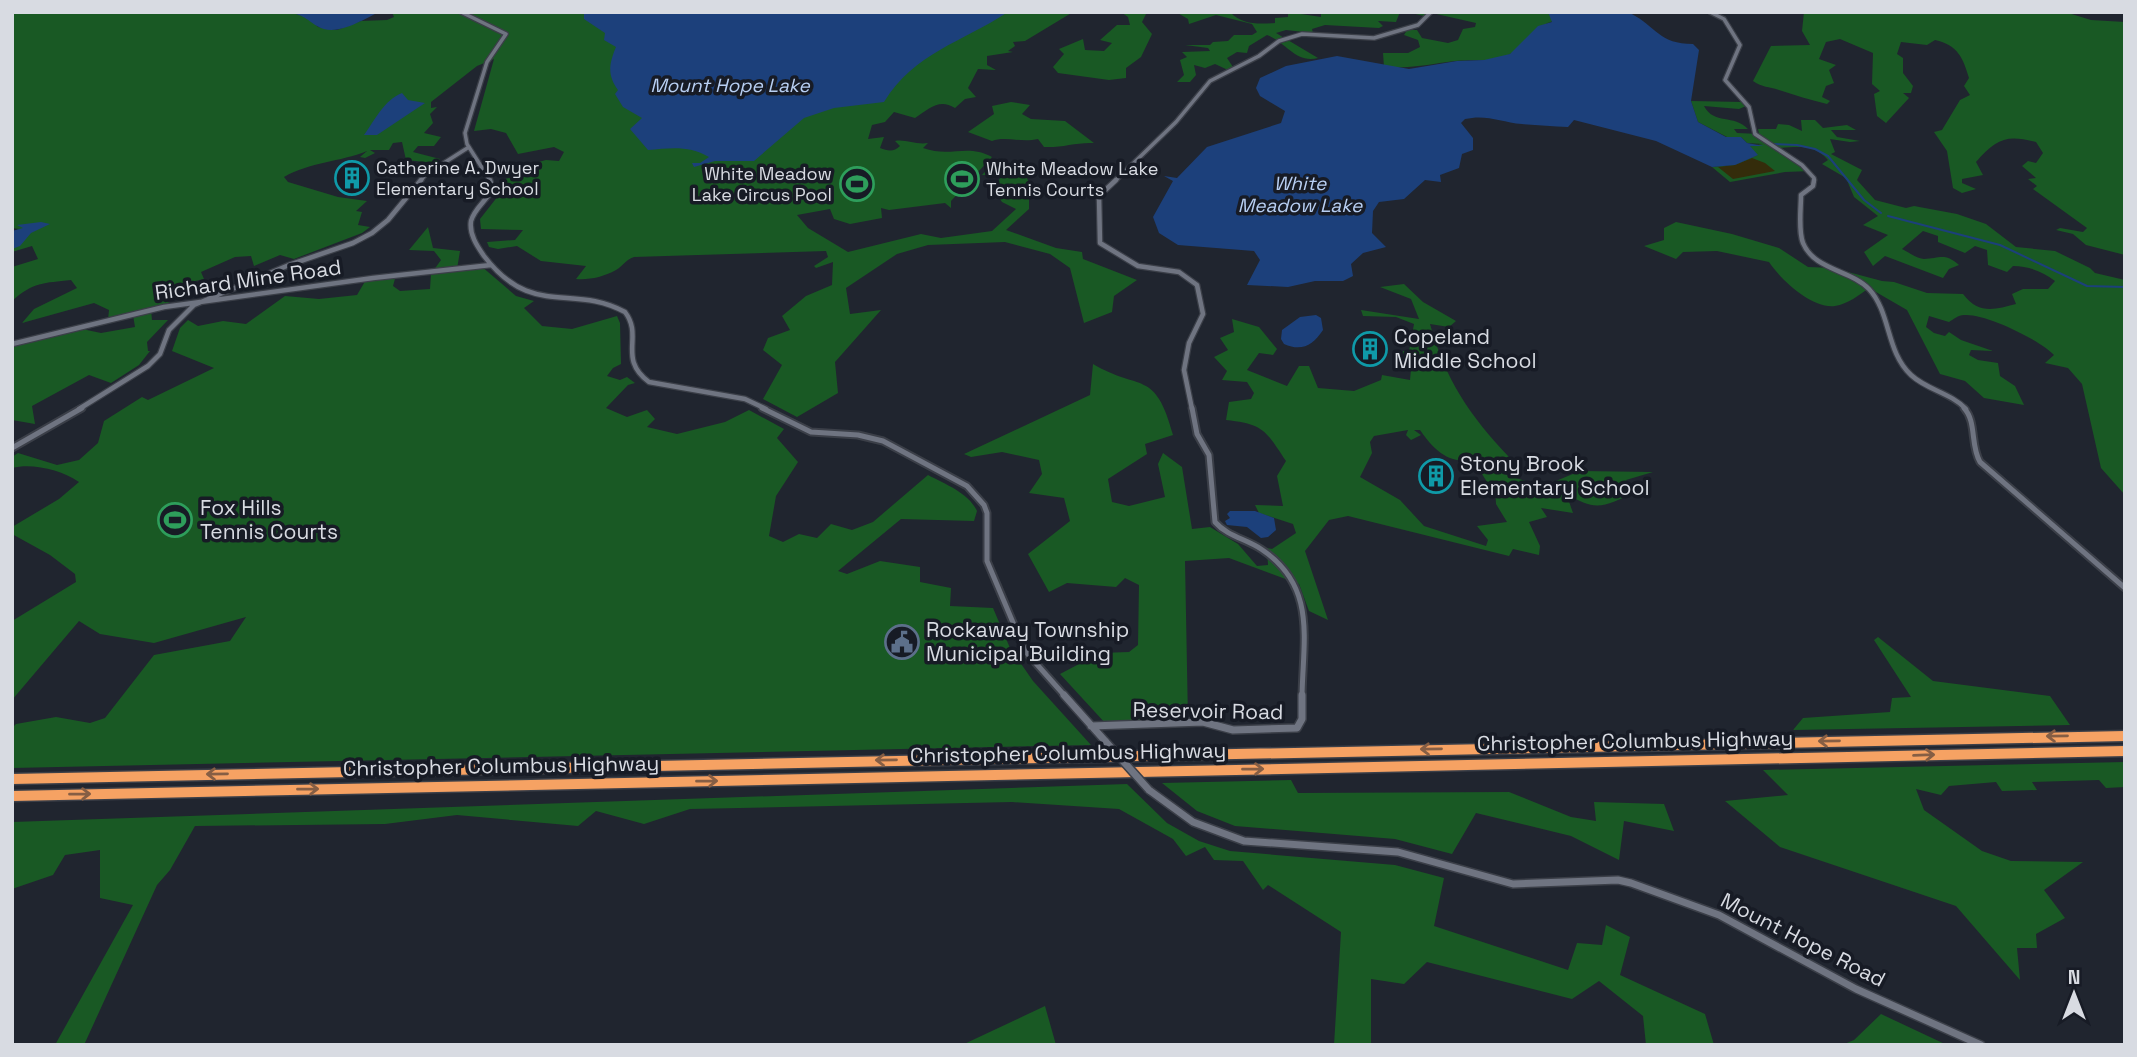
<svg xmlns="http://www.w3.org/2000/svg" width="2137" height="1057" font-family="'Space Grotesk',sans-serif">
	<style>
		.green { fill: #195924 }
		.sand { fill: #342c0b }
		.water { fill: #1c407b }
		.lines { fill: none; stroke-linecap: round; stroke-linejoin: round }
		.stream { stroke: #1c407b; stroke-width: 2 }
		.minor-far3-casing { stroke: #3b3f48; stroke-width: 6 }
		.minor-far2-casing { stroke: #3b3f48; stroke-width: 7 }
		.minor-far1-casing { stroke: #3b3f48; stroke-width: 9 }
		.minor-casing { stroke: #3b3f48; stroke-width: 10 }
		.highway-casing { stroke: #3b3f48; stroke-width: 13 }
		.minor-far3 { stroke: #6f7481; stroke-width: 3.5 }
		.minor-far2 { stroke: #6f7481; stroke-width: 4.5 }
		.minor-far1 { stroke: #6f7481; stroke-width: 5 }
		.minor { stroke: #6f7481; stroke-width: 7 }
		.highway { stroke: #f6a263; stroke-width: 10 }
		.minor-bridge-casing { stroke: #3b3f48; stroke-width: 10; stroke-linecap: butt }
		.minor-bridge { stroke: #6f7481; stroke-width: 7 }
		.oneway { stroke: #865e44 }
		.labels { text-anchor: middle; stroke-width: 7; stroke-linejoin: round; paint-order: stroke }
		.far-poi-label { font-size: 18px; fill: #d8dbe2; stroke: #171b25; text-anchor: start }
		.far-water-label { font-size: 19px; font-style: italic; fill: #b8cff3; stroke: #171b25 }
		.street-label { font-size: 21px; fill: #d8dbe2; stroke: #171b25 }
		.poi-label { font-size: 21px; fill: #d8dbe2; stroke: #171b25; text-anchor: start }
	</style>
	<rect width="100%" height="100%" fill="#20252f"/>
	<path class="green" d="M12,12h276l20,5 10,10 19,3 24,-9 26,-1 7,-3 -2,-5h681l-48,29 -12,1 2,4 -7,5 5,1 -26,4v9l9,5 -18,-1 -10,19 8,9 -11,2 -10,9c-16,-10 -26,1 -40,10l-21,-6 -9,10 -13,3 -4,14 16,-2 -4,11c8,3 14,4 20,-2l-5,-5c11,-2 21,4 33,2l-5,5c28,10 44,-5 69,9l-41,44v7l-6,-5 -56,7 -8,-2 1,10 -32,6 -16,-5 -4,-10 -33,6 11,13 40,24 73,-18 20,4 51,-7 24,-22 -14,-7 -5,-7 3,-20h-18l6,-7 35,3 6,11v27l-23,21 50,18 26,4 1,7 54,21 -23,16 -2,16 -28,11 -14,-55 -20,-14 -45,-12 -77,3 -31,9 -51,34 4,26 31,-4 -46,52 3,31 -41,24 -34,-18 19,-34 -19,-15 5,-12 22,-8 -8,-14 24,-20 26,-11 1,-23 -17,6 -2,-2 14,-9 -2,-6 -192,6c-9,3 -11,9 -18,13 -13,7 -26,10 -40,9l10,-13 -45,-5 -24,-15 -19,3 -9,-2 -2,-5 28,-2 8,-10 -42,-1 -1,-10 18,-23 3,-16 20,-5 -1,-8 26,-7 13,1 5,-9 -10,-5 -36,7 -12,-21 -15,-4 -17,2 20,-72 -17,7 -46,36v6l6,-1 -7,7 3,9 -9,10 17,4 -7,9h-16l-5,6 27,7 -5,4 -29,-3 -4,-18 -9,1 -4,7h-19l5,3 -10,5 -5,-1 7,-6c-27,11 -57,11 -83,26l4,5 50,15 29,4 -11,10 6,1 -4,13 12,2 -8,6 -68,26 -14,-4 -26,11 -3,-10 -16,1 -34,15 3,7 -39,9 -1,6 -11,6 17,2 -19,8 1,10h16l-21,22 1,9h2l-11,14 -28,18 -22,-8 -57,31 3,18 -23,-4v-77l70,-14 19,4 34,-6 -2,-12 -25,5 1,-10 -15,-7 -72,20 12,-14 43,-21 -6,-8c-27,3 -38,2 -59,21v-34l26,-8 -6,-13 -20,6v-20l7,-3 -7,-1z
		M1121,12l25,2 -4,8 10,12 -11,23 -15,11v10l-17,2 -51,-7 -5,-6 11,-13 -5,-5 24,-10 2,11 19,1 8,-8 -12,-3 17,-15h13l-2,-8z
		M1176,12h54c12,13 28,12 45,11v-5l13,-1v-5l33,5v-5h79l-4,10 -18,-1 5,5 -4,2 -54,-3 -13,4 1,4 -27,-3 -10,3 42,25c-22,6 -32,-16 -51,-23l-18,11 -2,7 -10,-1 -10,6 6,9 -5,3 -13,-6 -10,4 -11,-3 2,10 -6,7h-13l7,-7 -4,-15 7,-3 -5,-5 28,-1 -2,-3 -23,-3h25l3,-3 15,-1 6,-6h18l5,-3 -5,-8 -36,-9 -27,9 -1,-5z
		M1407,12h141l5,9c-26,9 -25,22 -43,33 -16,9 -38,5 -55,7 -25,3 -45,8 -71,6l-1,-14h25l12,-6 -2,-7 -14,-5 3,-5h10l5,8 26,5 10,-3 5,-11 12,-2 1,-4 -44,-10 -8,3z
		M1804,12h261l26,8 34,2v233l-39,-10 -13,-11 -17,-4 4,-2 23,4 4,-4 -54,-39 4,-3 -9,-7 8,-1 -14,-12 6,-5 8,2 7,-10 -7,-11c-30,-8 -40,-3 -60,20l7,13 -21,4v4l14,6 -14,4 -9,-5 -6,-37 -13,-19 8,-2 18,-30 10,-5 -6,-9 5,-8c-6,-20 -11,-33 -34,-38l-8,5 -26,-3 -4,12 6,4v15l10,13 -2,7h-8l6,5 -23,25 -9,-7 -3,-22 6,-3 -8,-7 1,-31 -33,-14 -14,3 -7,17 17,6 -7,5 5,13 -8,3 -4,11 8,4 -3,3c-17,-4 -32,-9 -48,-14 -11,-4 -16,-2 -26,-9l18,-35 39,-1 -8,-14z
		M1691,101l52,1 3,4 -7,3 -35,-3c10,19 30,8 44,23h-14l3,4 22,1 -1,-5h18l2,-5 11,1 13,6 -1,-11h14l8,8 24,-3 9,5h-25l6,7 23,4 -10,1 -20,-3 5,13 -4,2 31,16 -5,10 18,20 31,8 8,-2 43,8 29,10 30,23 39,4 35,17 5,5 30,7v215l-24,-27 -19,-84 -14,-16 -23,-5 9,-8c-14,-15 -69,-42 -90,-40 -6,0 -10,4 -15,7l-20,-6 -3,11 8,6 11,3 4,-4 12,8 32,11 -22,-1 -2,5 9,5 20,3 2,13 15,10 9,19 -40,-7 -19,-17 -25,-7 -33,-64 -38,-22c-10,7 -21,16 -34,18 -23,3 -54,-26 -66,-44l-52,-11 -34,1 -7,7 -32,-13 20,-6v-12l12,-6 56,12 47,14 29,19 25,1 49,13 12,1 33,11 36,1c15,20 31,16 53,10l-4,-10 11,-5h25l7,-8c-12,-9 -26,-15 -42,-15l-6,6 -19,-7 -1,-15 -12,-4 -10,7 -27,-11v-6l-15,-5 -21,18c6,3 16,10 22,10 15,0 20,-7 35,6l-10,4 -6,9 -58,-22 -12,10 -9,-14 24,-17 -25,-10 15,-9 -24,-19 -8,-19 -24,-14 6,-4c-14,-16 -28,-13 -48,-12l31,23 -26,1 -55,10 -18,-15 23,-2 22,-10 -8,-9 14,-2 -16,-1 -6,-6h-14l-29,-15z
		M1011,102l19,3 -8,9 9,5 34,2 29,22c-18,-1 -32,5 -50,4l-6,-8c-16,4 -33,-3 -46,2l-24,-9 26,-18 -2,-8z
		M428,227l5,21 27,3 -3,18 24,-3 35,30 18,5 -10,7 18,18 30,3 45,-13 3,7 1,41 -8,4 -6,8 13,4 7,-3 8,6 -7,2 -22,23 21,9 20,-7 8,9 -8,8 30,7 48,-12 24,-12 35,19 -7,9 21,24 -22,34 -7,40 14,6 16,-8 18,4 14,-14 21,6 21,-8 55,-47c17,9 41,18 49,36l-3,10 -73,-2 -63,52 9,3 33,-13 40,6v15l31,6 -1,18 43,2 17,40 23,33 58,64 -1079,23v-40l4,-4 40,-7 34,6 15,-5 49,-63 76,-14 16,-24 -92,26 -54,-9 -21,-13 -67,79v-79l64,-39 -1,-8 -25,-19 -38,-21v-7l47,-28 20,-17c-18,-12 -46,-19 -67,-14v-11l6,-4 39,12 22,-5 19,-17 6,-22 38,-24 6,3 66,-32 -42,-17 8,-23 8,-8 10,6 25,-5 23,3 39,-28 34,3 38,-4 10,-17 29,-3 -3,11 7,5 30,-2 1,-15 10,-14 -7,-9 -25,-1z
		M1404,284l19,18 33,19 -7,6 -19,-3c15,55 40,92 79,133 -43,3 -60,15 -89,-27h-6l7,5 -10,5 -5,-5 2,-5 -34,6 -4,6 2,11 -12,24 40,23 24,26 62,20 2,-6 -11,-14 30,-4 -11,-18 -1,-17 -6,-2 -9,-14 14,-7 10,10 46,15 1,-6 29,-12 73,1 -27,8 9,12c-30,14 -39,21 -69,1l7,20 -32,-5 6,9 -18,5 11,24 -1,9 -26,-6 -4,7 -161,-40 -19,4 -24,31 23,69 -19,-9 -10,-27 -70,-26 -44,3 3,159 -82,4 -46,-50 40,-21 29,-1 9,-7 1,-60 -14,-7 -9,9 -49,-4 -18,9 -21,-38 42,-33 -6,-23 -35,-5 13,-19 -3,-14 -37,-8 -31,5 -7,-3 126,-59 3,-31c47,28 62,4 80,71l-28,9 2,10 -39,25 4,23 17,4 36,-9 -7,-33 5,-11 19,14 10,62 18,-2 28,17 19,22 11,-1 -1,-17 5,1 24,-16 -3,-9 -34,-11 -4,-8 28,1 -6,-30 9,-15c-20,-30 -22,-37 -60,-41l3,-18 22,-3 3,-6 -7,-11 -25,-2 5,-9 -13,-14 14,-7 -8,-12 14,-6 -2,-13 27,8 18,22 -4,6 -14,-2 -12,17 40,16 12,-20h10l9,22 36,3 27,-11 1,-5 28,5 1,-11 -10,-2 2,-16h6l5,-27 -18,-7 -33,-1 -2,-6 58,9 -8,-20 -31,-12z
		M1878,637l55,44 117,15 20,29 -277,5 10,-12 87,-6 2,-14 19,-1 -37,-57z
		M2125,762v25l-19,1 -7,-8 -67,2 5,8 -35,1 -6,-9 -47,4 -8,9 -25,-6 8,21 58,41 29,10 72,1 -39,28 21,28 -29,16 1,14h-20l3,32 -64,-74 -176,-59 -55,-46 63,-6 -25,-25z
		M1291,780l7,13 211,-1 62,25 25,4 -2,-19 70,2 10,27 -50,-10 -5,39 -48,-24 -95,-23 -24,41 -57,-15 -160,-13 -38,-15 -35,-28z
		M1127,784l40,39 32,18 31,10 165,14 49,13 -10,48 134,44 9,-27 25,2 4,-20 24,12 -10,38 85,39 9,31h-68l-3,-29 -44,-35 -27,18 -145,-37 -23,22 -33,-5v66h-37l7,-113 -73,-47 -5,5 -20,-29 -29,-1 -9,-13 -19,9 -13,-17 -54,-30 -107,-7 -322,7 -46,15 -48,-13 -18,15 -121,-11 -72,9 -190,2 -25,44 -13,15 -73,160h-29l78,-140 -33,-7v-48l-35,5 -12,20 -41,14v-67z
		M1045,1006l11,39h-94z
		M1881,1014l66,31h-105l12,-5z"/>
	<path class="sand" d="M1752,158l13,5 10,8 -42,8 -15,-12 17,-2z"/>
	<path class="water" d="M288,12h91c-17,8 -44,26 -62,14 -14,-9 -12,-10 -29,-14z
		M584,12h424c-47,31 -93,40 -124,90l-50,6 -30,10 -50,43h-39l-21,6 -2,-4h8l9,-6c-20,-12 -39,-9 -61,-7l-18,-21 12,-11 -19,-11 -8,-13 3,-4c-11,-15 -9,-26 -2,-43l-12,-7 1,-7 -21,-14z
		M1548,12c16,0 73,-3 82,1 27,14 29,31 63,31l6,6 -8,51 7,21 28,15h15l6,6 17,3h-14l8,9 -23,10 -23,2 -56,-26 -82,-21 -6,7c-15,-1 -31,-2 -46,-3 -21,-2 -36,-10 -57,-5l-4,4 12,15v12l-11,4 -3,14 -19,7 1,7 -16,-2 -21,19 -25,3 -6,9 -1,22 14,14 -23,6 -12,11 2,12 -10,5h-28l-27,6 -41,-2 13,-25 -6,-9 -76,-6 -19,-12 -6,-16 20,-36 -9,-5 13,2 30,-31 74,-24 4,-12 -25,-15 -4,-8 4,-10 26,-12 51,-10 72,13 48,-8 27,-1 26,-6 28,-28 14,-4z
		M402,93l6,7 17,3 -48,32h-13c11,-15 20,-35 38,-42z
		M41,222l9,2 -19,9 -11,13 -8,3v-18l11,-3 -6,-3z
		M1316,315l5,3 2,12c-10,15 -21,22 -39,14l-3,-5 1,-9 18,-13z
		M1230,511h25l19,7 2,12 -8,7 -7,1 -14,-11 -20,-2 -2,-4 5,-3 -3,-4z"/>
	<g class="lines">
		<path class="stream" d="M1771,144l26,1 18,4 13,7 36,44 17,13
			M1888,216l112,29 87,41 38,1"/>
		<g class="minor-far3-casing">
			<path id="minor-far3" d="M461,12l45,22 -19,28 -22,71 2,11 24,38
				M1710,12l14,7 16,26 -15,35 24,27 6,27 47,31 12,13v4
				M420,182l5,-7 44,-28
				M1114,182l62,-60 34,-41 49,-25 20,-15 23,-7 72,4 44,-13 13,-13"/>
		</g>
		<g class="minor-far2-casing">
			<path id="minor-far2" d="M490,180l2,10c-6,11 -18,19 -21,31 -2,13 6,25 13,35 48,63 88,27 141,56 19,25 -8,46 24,70l96,17 21,10
				M1116,180l-17,16 1,47 38,23 41,6 18,13 6,29 -14,29 -5,27 8,39
				M1814,180l-1,6 -12,9c0,14 -3,35 2,48 11,27 48,27 66,46 22,24 17,63 42,86 16,15 40,18 55,34
				M12,344l152,-37 209,-29 118,-13
				M79,409l69,-43 12,-12 9,-24 25,-25 95,-40 64,-22 19,-10 16,-13 33,-40"/>
		</g>
		<g class="minor-far1-casing">
			<path id="minor-far1" d="M762,408l49,24 47,3 25,6 84,45 17,19 3,8v48l38,90 40,45
				M1192,408l5,26 12,21 6,67c12,14 31,17 46,27 56,37 42,90 41,147
				M1964,408c13,14 6,37 16,54l145,126
				M12,448l70,-40"/>
		</g>
		<g class="minor-casing">
			<path id="minor" d="M1064,695l42,47
				M1091,726l112,-4 30,8 64,-2 5,-9v-24
				M1149,790l44,32 51,19 154,11 115,32 105,-4 13,3 88,32 137,74 125,56"/>
		</g>
		<g class="highway-casing">
			<path id="highway" d="M12,779l2113,-43
				M12,796l2113,-45"/>
		</g>
		<use href="#minor-far3" class="minor-far3"/>
		<use href="#minor-far2" class="minor-far2"/>
		<use href="#minor-far1" class="minor-far1"/>
		<use href="#minor" class="minor"/>
		<use href="#highway" class="highway"/>
		<g class="minor-bridge-casing">
			<path id="minor-bridge" d="M1106,742l43,48"/>
		</g>
		<use href="#minor-bridge" class="minor-bridge"/>
	</g>
	<defs><path id="oneway-shaft" d="M-6 0H5M1.5-3L5.5 0L1.5 3" fill="none" stroke-width="1.6" stroke-linecap="round" stroke-linejoin="round" transform="scale(1.75)"/></defs>
	<g class="oneway">
		<use href="#oneway-shaft" transform="translate(2057 736) rotate(179)"/>
		<use href="#oneway-shaft" transform="translate(1829 741) rotate(179)"/>
		<use href="#oneway-shaft" transform="translate(1431 749) rotate(179)"/>
		<use href="#oneway-shaft" transform="translate(1924 755) rotate(-2)"/>
		<use href="#oneway-shaft" transform="translate(886 760) rotate(179)"/>
		<use href="#oneway-shaft" transform="translate(1253 769) rotate(-1)"/>
		<use href="#oneway-shaft" transform="translate(217 774) rotate(179)"/>
		<use href="#oneway-shaft" transform="translate(707 781) rotate(-1)"/>
		<use href="#oneway-shaft" transform="translate(308 789) rotate(-1)"/>
		<use href="#oneway-shaft" transform="translate(80 794) rotate(-1)"/>
	</g>
	<defs>
		<g id="building-ring" transform="scale(1.75)"><circle r="9.5" fill="#171b25" stroke="#0f9aa8" stroke-width="1.5"/><path d="M-4-6H4V6H1V3H-1V6H-4ZM-2.5-4.3h1.7v1.8h-1.7ZM.8-4.3h1.7v1.8H.8ZM-2.5-1h1.7V.8h-1.7ZM.8-1h1.7V.8H.8Z" fill="#0f9aa8"/></g>
		<g id="stadium-ring" transform="scale(1.75)"><circle r="9.5" fill="#171b25" stroke="#2e9e5b" stroke-width="1.5"/><path d="M0-5a6.5 5 0 1 0 0 10a6.5 5 0 1 0 0-10ZM-3.5-1.8h7v3.6h-7Z" fill="#2e9e5b"/></g>
		<g id="civic-ring" transform="scale(1.75)"><circle r="9.5" fill="#171b25" stroke="#5c6f8a" stroke-width="1.5"/><path d="M-.6-6.5H3V-4.5H.6V-3L4-1V1h2V6H-6V1h2V-1L-.6-3ZM-1.2 2.5V6h2.4V2.5Z" fill="#5c6f8a"/></g>
	</defs>
	<g fill-rule="evenodd">
		<use href="#building-ring" x="352" y="178"/>
		<use href="#stadium-ring" x="962" y="179"/>
		<use href="#stadium-ring" x="857" y="184"/>
		<use href="#building-ring" x="1370" y="349"/>
		<use href="#building-ring" x="1436" y="476"/>
		<use href="#stadium-ring" x="175" y="520"/>
		<use href="#civic-ring" x="902" y="642"/>
	</g>
	<g class="labels">
		<g class="far-poi-label">
			<text x="376" y="174">Catherine A. Dwyer<tspan x="376" dy="21">Elementary School</tspan></text>
			<text x="986" y="175">White Meadow Lake<tspan x="986" dy="21">Tennis Courts</tspan></text>
			<text x="832" y="180" text-anchor="end">White Meadow<tspan x="832" dy="21">Lake Circus Pool</tspan></text>
		</g>
		<g class="far-water-label">
			<text x="730" y="92">Mount Hope Lake</text>
			<text x="1300" y="190">White<tspan x="1300" dy="22">Meadow Lake</tspan></text>
		</g>
		<g class="street-label">
			<text transform="translate(248 280) rotate(-8)" y="7">Richard Mine Road</text>
			<text transform="translate(1208 711) rotate(1)" y="7">Reservoir Road</text>
			<text transform="translate(1635 741) rotate(-1)" y="7">Christopher Columbus Highway</text>
			<text transform="translate(1068 753) rotate(-1)" y="7">Christopher Columbus Highway</text>
			<text transform="translate(501 766) rotate(-1)" y="7">Christopher Columbus Highway</text>
			<text transform="translate(1803 940) rotate(27)" y="7">Mount Hope Road</text>
		</g>
		<g class="poi-label">
			<text x="1394" y="344">Copeland<tspan x="1394" dy="24">Middle School</tspan></text>
			<text x="1460" y="471">Stony Brook<tspan x="1460" dy="24">Elementary School</tspan></text>
			<text x="200" y="515">Fox Hills<tspan x="200" dy="24">Tennis Courts</tspan></text>
			<text x="926" y="637">Rockaway Township<tspan x="926" dy="24">Municipal Building</tspan></text>
		</g>
	</g>
	<rect width="2137" height="1057" fill="none" stroke="#d8dbe2" stroke-width="28"/>
	<g transform="translate(2074 994)" stroke="#171b25" stroke-width="5" paint-order="stroke">
	<path d="M0-5L12 26L0 18L-12 26Z" fill="#d8dbe2"/>
	<text y="-10" font-size="19" font-weight="bold" text-anchor="middle" fill="#d8dbe2">N</text>
	</g>
</svg>
